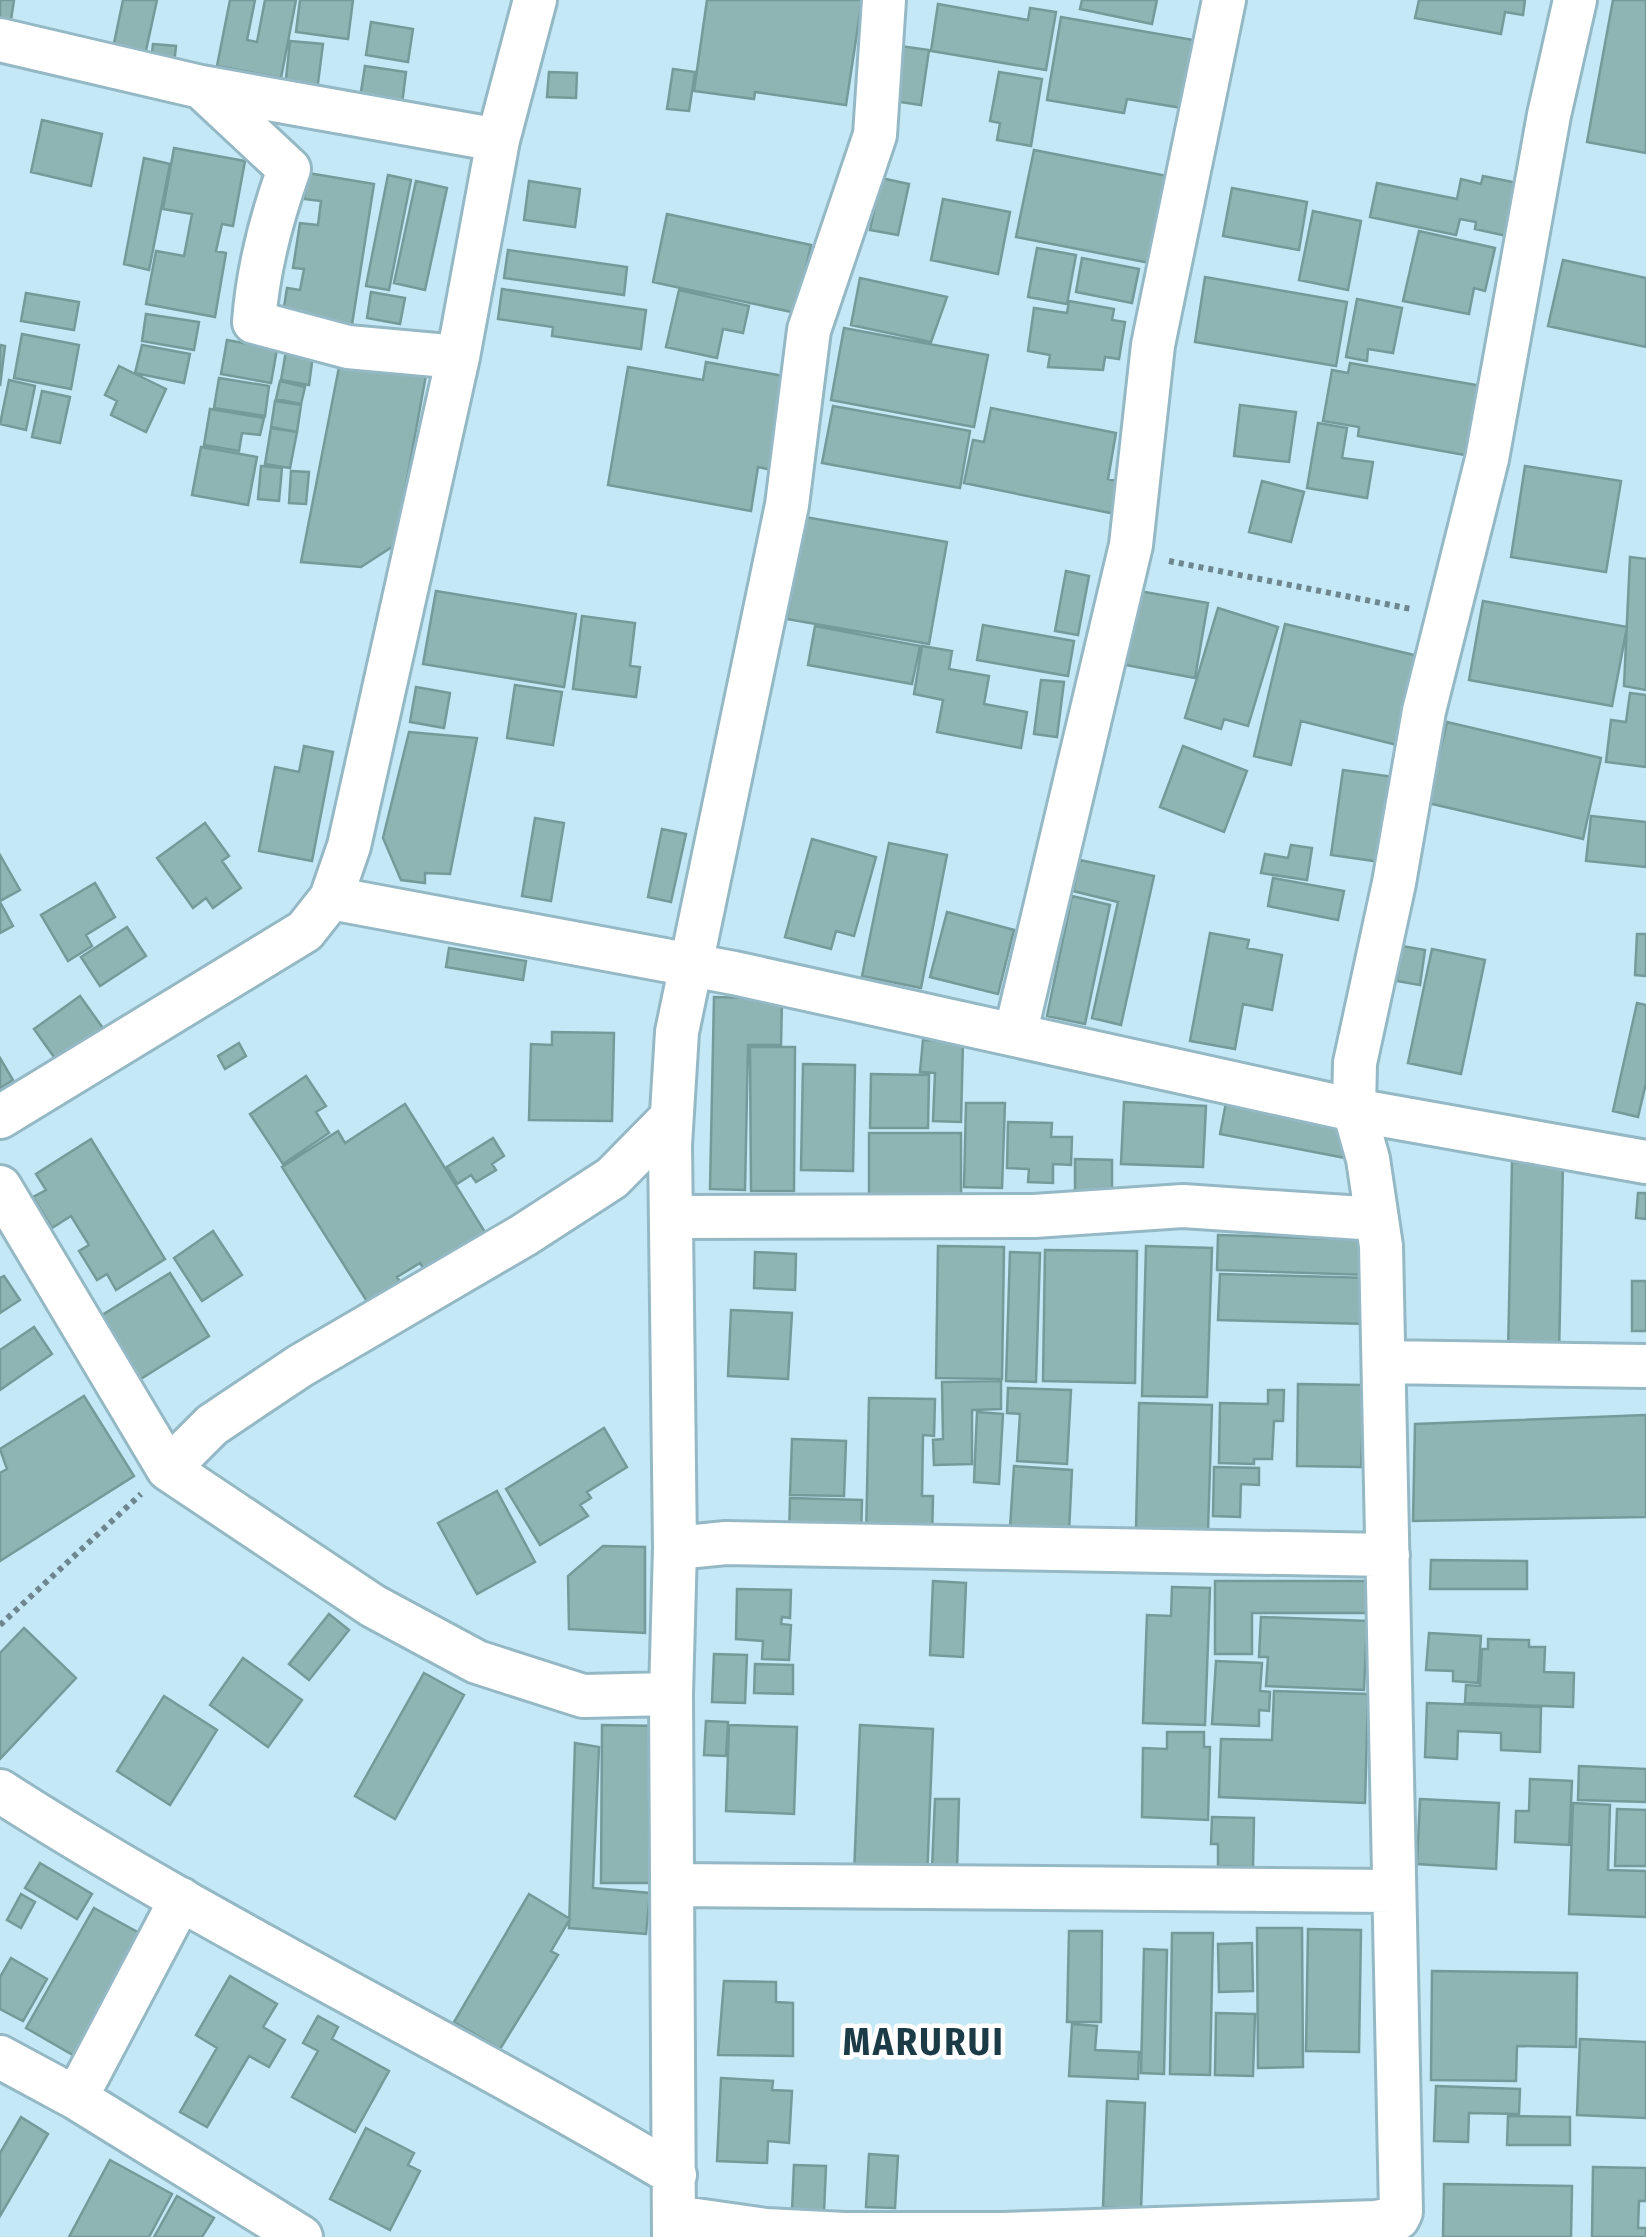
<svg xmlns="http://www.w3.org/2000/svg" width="1646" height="2237" font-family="'Fira Sans Condensed',sans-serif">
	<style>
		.building { fill: #8eb5b4; stroke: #749b9a; stroke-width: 2.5 }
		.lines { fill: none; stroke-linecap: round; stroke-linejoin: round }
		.street-casing { stroke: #95b8c5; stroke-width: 48 }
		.path { stroke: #6e8690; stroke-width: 6; stroke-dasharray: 5 5; stroke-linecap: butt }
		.street { stroke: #fff; stroke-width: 42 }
		.labels { text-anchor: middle; stroke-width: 9; stroke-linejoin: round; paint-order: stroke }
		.district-label { font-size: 38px; font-weight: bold; letter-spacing: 2.5px; fill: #1b3b46; stroke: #fff }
	</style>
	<rect width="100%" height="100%" fill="#c4e8f6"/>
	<path class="building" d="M0,0h14l-3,20 -11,-2z
		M123,0h34l-12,55 -32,-7z
		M230,0h25l-8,40 10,2 8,-42h31l-15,78 -64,-12z
		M300,0h53l-5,39 -52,-7z
		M707,0h155l-16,105 -91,-13 -1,7 -60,-8z
		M1082,0h75l-5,24 -72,-15z
		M1419,0h106l-2,15 -18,-3 -4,22 -86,-16z
		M1613,0h33v153l-59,-11z
		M938,4l90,16 2,-12 26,4 -10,58 -115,-19z
		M1061,17l138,24 -11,68 -61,-10 -3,14 -77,-13z
		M371,22l42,7 -5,33 -42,-7z
		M290,41l33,3 -6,47 -32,-3z
		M153,44l23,2 -2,18 -23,-3z
		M900,46l29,4 -8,55 -28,-4z
		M365,66l41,6 -4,32 -42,-6z
		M673,69l22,3 -6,39 -22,-2z
		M549,72l28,1 -1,25 -29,-1z
		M999,72l43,7 -11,67 -34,-6 3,-17 -10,-2z
		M42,120l60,14 -11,52 -60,-14z
		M174,148l71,13 -12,65 -11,-2 -6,27 10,2 -11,64 -69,-13 10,-53 28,5 8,-42 -29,-5z
		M1034,150l138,27 -17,87 -139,-27z
		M144,158l26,6 -21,106 -25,-6z
		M308,173l66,11 -23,147 -69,-11 5,-32 13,2 4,-21 -11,-1 7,-45 18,2 3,-24 -17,-2z
		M388,175l23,5 -22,110 -23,-4z
		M1483,176l44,9 -11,53 -41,-9 1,-7 -16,-3 -4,16 -86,-18 7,-34 80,16 4,-20 20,5z
		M881,178l28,6 -11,51 -28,-5z
		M416,181l31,7 -22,102 -31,-7z
		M529,181l51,8 -5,38 -51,-7z
		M1232,188l75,14 -8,48 -76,-14z
		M943,199l67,13 -12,62 -67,-14z
		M1313,211l48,10 -13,69 -49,-10z
		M667,214l144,31 -15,68 -143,-31z
		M1419,231l76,17 -10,43 -11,-3 -5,26 -66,-13z
		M1037,248l39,7 -9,49 -39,-7z
		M508,250l119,17 -3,28 -120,-17z
		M1082,258l57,11 -7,34 -56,-11z
		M1563,260l83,18v69l-98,-21z
		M1205,277l142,25 -11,64 -141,-24z
		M860,278l87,19 -16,45 -80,-17z
		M502,289l144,21 -5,39 -89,-13 1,-9 -55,-8z
		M679,290l70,16 -6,27 -20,-4 -6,29 -51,-11z
		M371,292l34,6 -5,26 -33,-6z
		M26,293l53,9 -5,28 -53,-9z
		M1357,299l45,9 -9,45 -25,-4 -1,12 -21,-4z
		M1069,301l45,8 -2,11 13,2 -6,37 -14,-2 -2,13 -55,-3 2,-12 -22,-4 6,-43 33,5z
		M146,314l53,8 -5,28 -52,-9z
		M844,328l144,27 -14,72 -143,-27z
		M22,334l57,11 -8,44 -57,-11z
		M227,340l50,9 -6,34 -50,-9z
		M0,345l5,1 -5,40z
		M142,345l48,9 -6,29 -49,-10z
		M286,351l27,4 -4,30 -28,-5z
		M341,357l85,18 -31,170 -34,22 -60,-5z
		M706,362l83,15 -17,93 -14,-3 -7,44 -143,-26 20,-118 75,13z
		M1350,363l132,23 -10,57 -5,-1 -2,13 -107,-19 1,-9 -36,-6 9,-51 16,3z
		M119,366l47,23 -20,43 -35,-17 6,-14 -12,-6z
		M219,378l50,8 -4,30 -51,-8z
		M9,380l26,6 -9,44 -26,-6z
		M280,381l25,6 -4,17 -25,-5z
		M42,391l28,6 -10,46 -28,-6z
		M275,401l26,4 -4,27 -26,-5z
		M1240,405l56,7 -7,50 -55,-6z
		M833,406l137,25 -10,57 -138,-25z
		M991,408l125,25 -8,46 13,3 -6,32 -151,-31 9,-43 11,2z
		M210,409l54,9 -4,17 -18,-2 -3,18 -35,-6z
		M1318,423l29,5 -5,30 31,4 -6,36 -60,-10z
		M271,428l26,4 -7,36 -25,-4z
		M201,447l56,10 -9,48 -56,-10z
		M261,466l21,2 -3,33 -21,-2z
		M1525,466l96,15 -15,91 -95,-15z
		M291,471l18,1 -3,32 -17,-1z
		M1262,481l42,11 -13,50 -42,-10z
		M805,517l142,25 -18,102 -142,-25z
		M1630,557l16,2v131l-22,-4z
		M1066,571l23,5 -11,59 -23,-4z
		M436,591l140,23 -12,73 -141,-23z
		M1139,591l69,12 -13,75 -69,-13z
		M1483,601l144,26 -15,79 -143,-26z
		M1218,608l60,19 -30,99 -24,-7 -3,10 -36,-11z
		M582,616l53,7 -5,43 10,1 -4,30 -63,-8z
		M1285,624l133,32 -21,89 -96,-24 -10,44 -37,-9z
		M983,625l91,16 -6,35 -91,-16z
		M815,626l105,20 -8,38 -104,-19z
		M922,646l30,5 -3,18 40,7 -5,28 43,8 -6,36 -84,-16 6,-32 -29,-6z
		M1041,680l23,2 -7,55 -23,-3z
		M515,685l47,7 -9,53 -46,-7z
		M416,687l34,6 -6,35 -34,-6z
		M1630,693l16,2v72l-40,-5 5,-42 15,2z
		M1447,722l154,36 -18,81 -155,-36z
		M409,732l68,6 -27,136 -25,-1v10l-24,-3 -18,-42z
		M304,746l29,6 -21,109 -53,-10 16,-84 24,5z
		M1183,746l64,25 -23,61 -64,-25z
		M1343,770l51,7 -13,85 -50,-7z
		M1591,816l55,6v45l-60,-6z
		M535,818l29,5 -13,78 -29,-5z
		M205,823l24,33 -7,5 19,27 -28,20 -7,-10 -13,10 -36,-50z
		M662,829l24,5 -15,68 -23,-5z
		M812,839l64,18 -22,79 -18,-5 -5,18 -46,-12z
		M889,843l58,12 -26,133 -59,-12z
		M1291,845l21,3 -5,32 -46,-7 4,-19 23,4z
		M0,855l20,35 -20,11z
		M1080,860l74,16 -33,149 -29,-7 26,-116 -45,-11z
		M1273,878l71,13 -6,29 -70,-14z
		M95,883l20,34 -29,18 6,11 -24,15 -27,-46z
		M1072,896l38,9 -25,119 -38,-8z
		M0,902l13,24 -13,7z
		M947,912l67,18 -16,64 -68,-17z
		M127,927l19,29 -46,30 -19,-29z
		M1210,933l39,7 -2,8 35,7 -10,55 -29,-6 -8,45 -45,-8z
		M1637,934h9v42l-11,-1z
		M1402,946l23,4 -5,35 -23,-4z
		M449,948l77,13 -3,19 -77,-13z
		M1432,949l53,11 -24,114 -53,-11z
		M80,996l25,35 -46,33 -25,-35z
		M714,997l68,2 -1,46h-33l-3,145 -35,-1z
		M1637,1003l9,2v78l-8,34 -25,-6z
		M552,1032l62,1 -2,88 -83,-1 2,-76 21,1z
		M923,1040l40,1 -2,81 -28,-1 2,-48 -15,-1z
		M239,1043l7,13 -21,13 -7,-13z
		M750,1047h45l-1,144h-43z
		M0,1058l13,22 -13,8z
		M803,1064l52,1 -2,106 -52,-1z
		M871,1074l58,1 -1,53h-58z
		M306,1076l20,30 -10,6 13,21 -46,31 -33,-50z
		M1227,1097l125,24 -7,37 -125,-24z
		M1124,1102l82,4 -3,61 -82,-3z
		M966,1103h39l-3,85 -38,-1z
		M405,1104l80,128 -60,39 -5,-8 -23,14 3,5 -32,21 -86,-136 56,-36 7,12z
		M1008,1122l44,1 -1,14h21l-1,28 -18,-1v19l-25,-1 1,-13 -22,-1z
		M869,1133h92v64h-92z
		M493,1138l11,18 -12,8 4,6 -20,12 -5,-7 -14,9 -10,-17z
		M91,1139l74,120 -49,31 -9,-16 -10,6 -18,-29 10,-6 -18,-29 -19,12 -19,-31 13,-7 -10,-16z
		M1075,1159l37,1v43h-37z
		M1512,1162l51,1 -4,192h-51z
		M1638,1193h8v26l-10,-1z
		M213,1231l29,44 -40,26 -28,-43z
		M1218,1235l153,5 -2,35 -152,-5z
		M938,1246l66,1 -2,132 -66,-1z
		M1146,1246l66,2 -5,149 -65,-1z
		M1045,1250l92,1 -2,132 -92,-2z
		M755,1252l41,2 -1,36 -41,-2z
		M1010,1252l30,1 -4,129 -30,-1z
		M170,1273l39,63 -70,44 -40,-63z
		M1220,1274l150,4 -1,46 -151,-4z
		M4,1276l16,24 -20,13v-35z
		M1632,1281h14v50h-14z
		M731,1310l61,3 -4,66 -60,-3z
		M34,1327l18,27 -52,36v-40z
		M1001,1381v28l-29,1v54l-38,1 -1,-25 10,-1 -1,-57z
		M1298,1384l66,1 -3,82 -64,-1z
		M1008,1388l63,2 -4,74 -50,-3 3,-47 -13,-1z
		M1268,1390h16l-1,31h-9l-2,38h-18v5l-35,-1 1,-60 48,1z
		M84,1396l50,80 -134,85v-88l7,-4 -7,-20z
		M869,1398l66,1 -1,37 -11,-1 -1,61h11l-1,44 -66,-1z
		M1139,1403l73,2 -4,126 -72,-2z
		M977,1412l26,2 -4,70 -25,-2z
		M1646,1415v102l-233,4 2,-97z
		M604,1428l23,39 -40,25 4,6 -11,7 8,11 -48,29 -34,-56z
		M792,1439l54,2 -2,55 -54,-1z
		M1014,1466l58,4 -3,62 -59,-4z
		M1214,1467l45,1v17l-18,-1 -1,33 -27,-1z
		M497,1491l38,71 -58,32 -39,-71z
		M790,1498l72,2 -1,40 -72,-2z
		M603,1546l42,1v86l-76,-4 -1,-53z
		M1431,1560l96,1v28h-97z
		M933,1581l33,2 -3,74 -33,-2z
		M1215,1581h151l1,32h-115v41h-37z
		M1172,1587l38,1 -5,137 -62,-2 4,-108 24,1z
		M737,1589l54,1 -1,28 -8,-1 -1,7 10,1 -2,35 -27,-1 1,-18 -27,-2z
		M329,1614l20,16 -40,50 -20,-16z
		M1261,1617l106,4 -3,69 -98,-4 2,-29h-9z
		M24,1628l52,50 -76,81v-106z
		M1429,1633l52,3 -3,47 -25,-2v-10l-27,-1z
		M1488,1639l41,1v7h16l-1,25 30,1 -1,34 -108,-4 1,-18 14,1 2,-37h6z
		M714,1654l33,1 -2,48 -33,-1z
		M243,1658l59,42 -34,47 -58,-42z
		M1216,1661l46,2 -2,28 10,1 -1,19 -10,-1v16l-47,-2z
		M755,1664l38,1v29l-39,-1z
		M424,1673l40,22 -69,124 -40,-23z
		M1274,1691l94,3 -3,109 -146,-6 2,-58 51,1z
		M164,1696l53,34 -47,75 -53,-34z
		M1427,1703l114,4 -1,45 -39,-2v-17l-43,-2 -1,28 -32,-2z
		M706,1721l22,1 -2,34 -22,-1z
		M602,1725l57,1 -1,157h-57z
		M729,1725l68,2 -3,87 -68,-3z
		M860,1725l73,4 -6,149 -73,-3z
		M1167,1732h37v15h6l-2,73 -66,-3 1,-69 24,1z
		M575,1743l24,4 -6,141 57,5 -4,41 -77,-6z
		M1579,1766l67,3v33l-68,-2z
		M1530,1779l42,2 -3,64 -54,-3 1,-31h13z
		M935,1799h24l-2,71 -25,-1z
		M1420,1799l79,4 -3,66 -79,-5z
		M1573,1803l37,2 -2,65 38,1v46l-77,-3z
		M1617,1809l29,1v56h-31z
		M1212,1817l42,1 -1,49 -35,-1v-22h-7z
		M40,1863l52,31 -15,25 -52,-31z
		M21,1894l14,8 -14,26 -14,-8z
		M529,1894l41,25 -19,32 7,4 -58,94 -46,-27z
		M94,1908l47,26 -46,82 12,7 -22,39 -59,-34z
		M1257,1928h45l1,139 -45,1z
		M1308,1929l53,1 -2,122 -53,-1z
		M1069,1931h33l-1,91h-34z
		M1172,1933h41l-3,142 -40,-1z
		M1252,1943l1,48 -34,1 -1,-48z
		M1144,1949l23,1 -3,124 -23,-1z
		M11,1958l36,21 -24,42 -23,-12v-32z
		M1432,1971l145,2 -1,74 -59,-1 -1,35 -85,-1z
		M230,1976l47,28 -14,23 22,13 -16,27 -20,-11 -42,71 -27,-15 37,-64 -21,-13z
		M724,1981l52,1v20l17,1v53l-75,-1z
		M1216,2013l39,1 -2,62 -38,-1z
		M318,2016l20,11 -6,12 57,32 -34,61 -63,-35 26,-46 -15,-8z
		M1072,2024l25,2 -2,24 44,2 -1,27 -69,-3z
		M1580,2039l66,3v76l-69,-3z
		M721,2078l52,3 -1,9 20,1 -3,52 -21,-2 -1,22 -50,-2z
		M1436,2086l84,3 -1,25 -50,-1 -1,29 -34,-1z
		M1107,2101l38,2 -4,106 -38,-2z
		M1508,2116l62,1v28h-63z
		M21,2117l27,17 -48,82v-63z
		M366,2128l48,25 -6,12 12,6 -30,59 -60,-31z
		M869,2154l29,2 -3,52 -29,-1z
		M110,2160l62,34 -23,43h-80z
		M794,2165l32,1 -2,46 -32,-2z
		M1593,2167l53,1v33h-7l-1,27h8v9h-54z
		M1444,2184l128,2 -1,51h-128z
		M177,2196l37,22 -12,19h-48z"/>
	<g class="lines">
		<g class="street-casing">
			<path id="street" d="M0,40l201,47 297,53
				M201,87l88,82c-18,50 -31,99 -35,153l94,25 110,10
				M331,898l403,75 620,137 292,52
				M1015,1035l116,-490 22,-200 71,-345
				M0,1117l305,-186 26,-33 18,-52 109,-489 40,-217 37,-140
				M0,1187l168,282 205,137 104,56 106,34 88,-2
				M673,1217l361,-1 149,-10 194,13
				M1385,1362l261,4
				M168,1469l44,-44 88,-59 224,-131 88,-57 59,-60
				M675,1548l51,-5 662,12
				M0,1791c218,140 453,251 675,384
				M673,1885l721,6
				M0,2057l76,41 225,139
				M76,2098l105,-199
				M675,2217l91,13 79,4h156l375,-12 22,-4 3,-6 -20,-966 -13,-87 -14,-49 1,-47 39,-180 30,-172 63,-252 62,-344 26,-115
				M674,2237l-3,-543 4,-146 -5,-403 7,-113 110,-527 22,-175 66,-195 9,-135"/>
		</g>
		<path class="path" d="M1169,561l242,48
			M0,1625l141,-131"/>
		<use href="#street" class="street"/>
	</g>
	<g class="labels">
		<g class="district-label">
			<text x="924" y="2055">MARURUI</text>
		</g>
	</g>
</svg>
